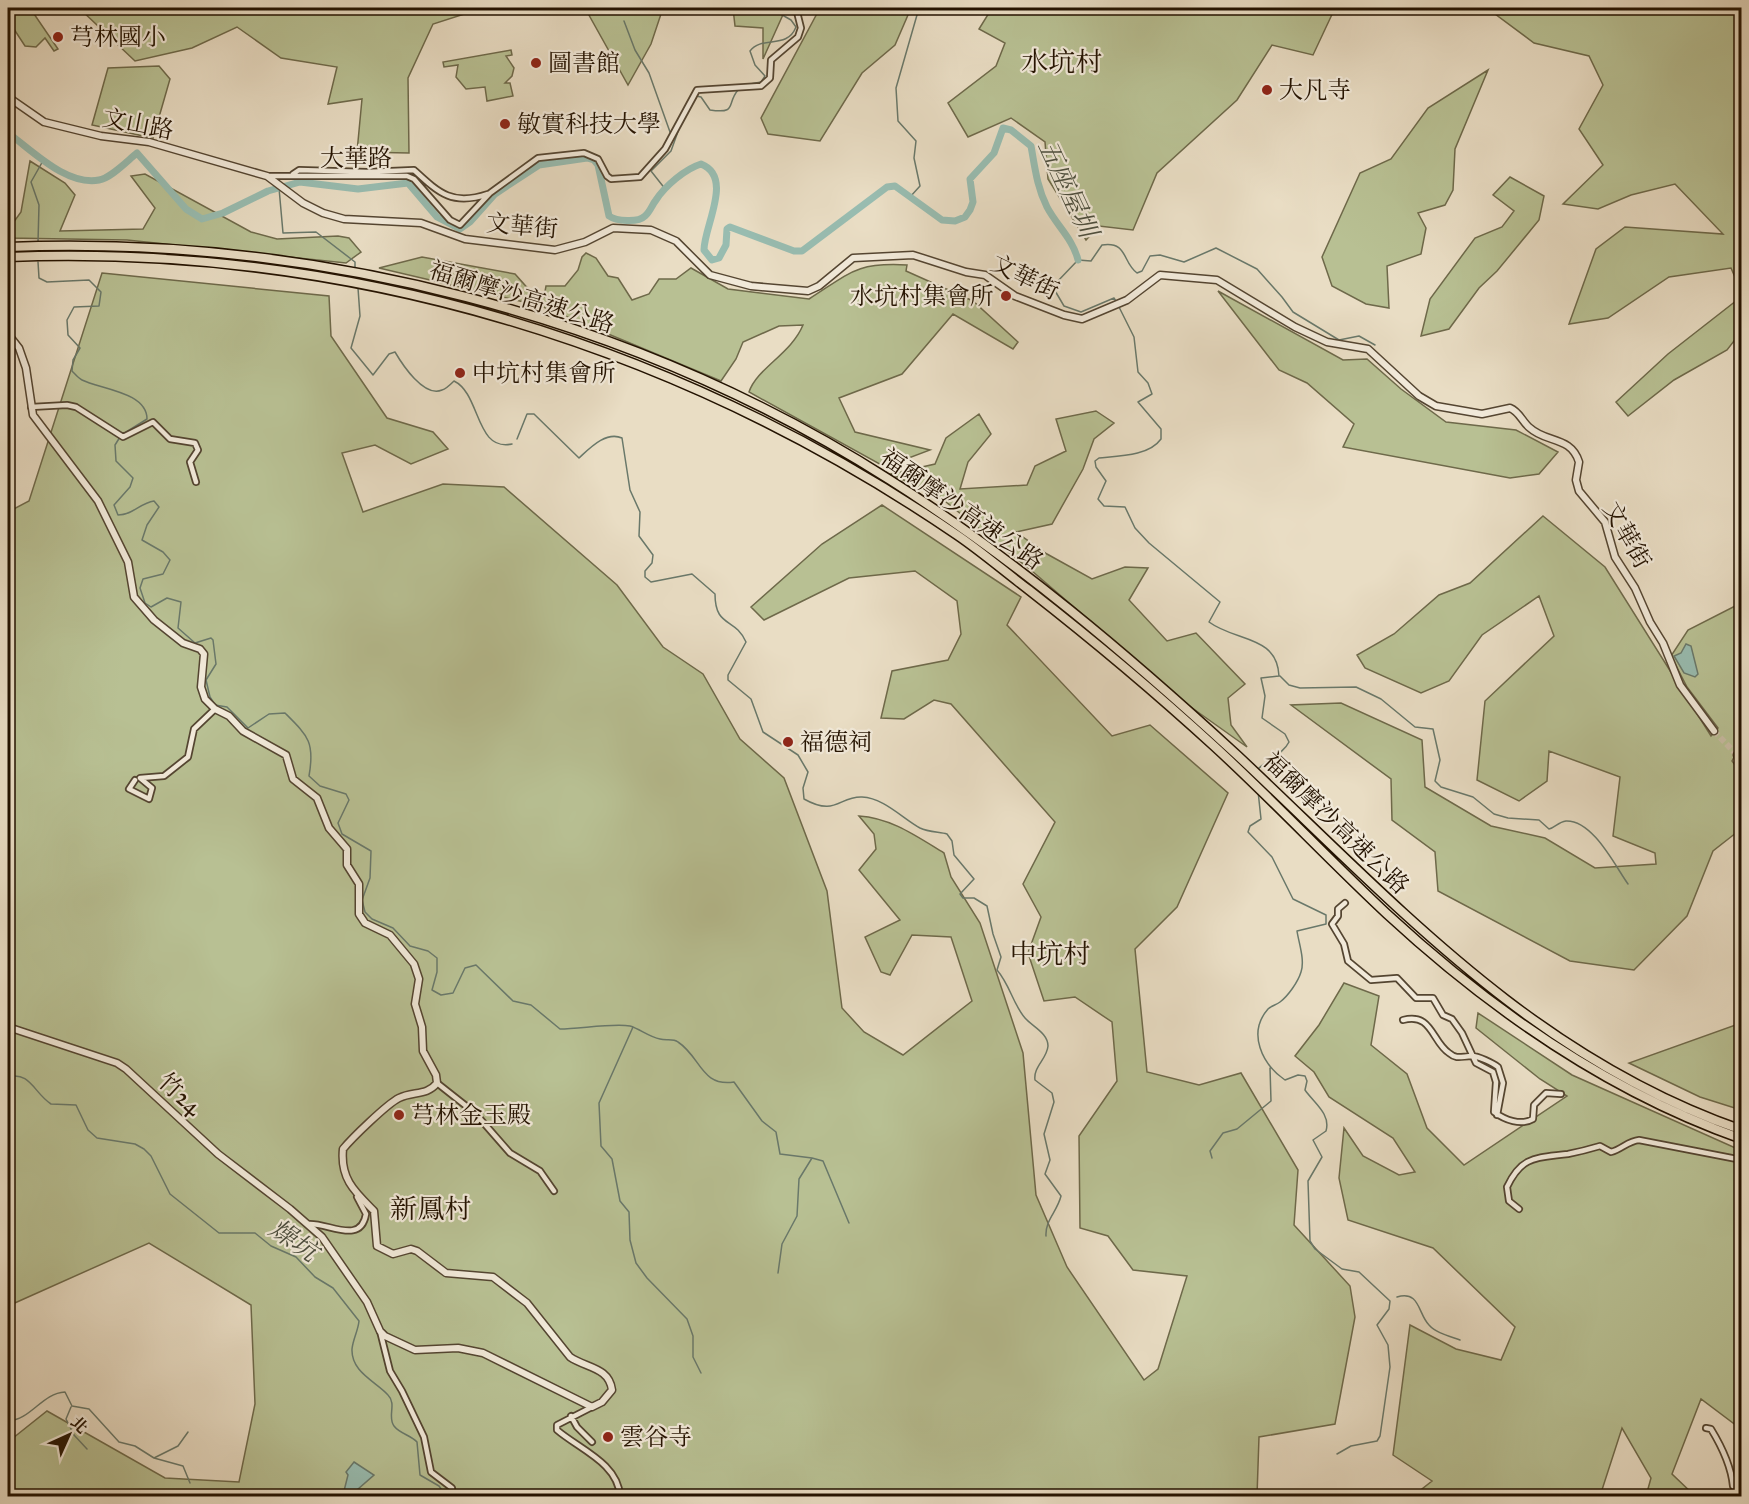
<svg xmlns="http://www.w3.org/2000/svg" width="1749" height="1504" font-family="'IM FELL Great Primer','Noto Serif TC',serif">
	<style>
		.green { fill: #b8c093; stroke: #6e694a; stroke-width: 1.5 }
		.water { fill: #98bcb0; stroke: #69786a; stroke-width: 1.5 }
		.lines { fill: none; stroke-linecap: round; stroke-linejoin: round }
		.stream { stroke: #69786a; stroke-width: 1.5 }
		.river { stroke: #98bcb0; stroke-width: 7 }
		.tertiary-tunnel { stroke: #cbbfa7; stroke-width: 6; stroke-dasharray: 6 3; stroke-linecap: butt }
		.minor-casing { stroke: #544531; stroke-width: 8 }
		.tertiary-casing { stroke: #544531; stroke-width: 9 }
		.motorway-casing { stroke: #231200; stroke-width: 11 }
		.minor { stroke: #f1e9d9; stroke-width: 4.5 }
		.tertiary { stroke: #f1e9d9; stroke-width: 6 }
		.motorway { stroke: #e9ddc4; stroke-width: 8 }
		.poi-dot { fill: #8f2418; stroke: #f1e9d9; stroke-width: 2 }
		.labels { text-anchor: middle; stroke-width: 4.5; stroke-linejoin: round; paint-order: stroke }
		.poi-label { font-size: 24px; fill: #231200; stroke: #f1e9d9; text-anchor: start }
		.street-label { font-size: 24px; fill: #231200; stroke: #f1e9d9 }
		.water-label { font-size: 26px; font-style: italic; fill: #4c4e3e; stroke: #f1e9d9 }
		.quarter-label { font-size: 27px; fill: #231200; stroke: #f1e9d9 }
	</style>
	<rect width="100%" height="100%" fill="#e9ddc4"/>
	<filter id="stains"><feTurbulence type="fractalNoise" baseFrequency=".00333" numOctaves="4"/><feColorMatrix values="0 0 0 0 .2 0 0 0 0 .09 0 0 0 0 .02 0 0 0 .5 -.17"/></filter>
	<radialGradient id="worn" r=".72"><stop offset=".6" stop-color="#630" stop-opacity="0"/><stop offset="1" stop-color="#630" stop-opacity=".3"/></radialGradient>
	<path class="green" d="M13,8h17l28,41 -4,2 -9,-13 -9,9 -11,-1 -17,-26v-9z
		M79,8h404l-50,16 -25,54 1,75 -52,-1 5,-53 -34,5 9,-37 -56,-9 -44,-31 -45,21 -57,13z
		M585,8h78l-12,36 -23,41z
		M733,8h53l-23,51v-31l-28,-2z
		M820,8h91l-16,37 -33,28 -42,68 -52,-7 -7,-16z
		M992,8h343l-22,47 -41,-10 -35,55 -80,73 -24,57 -34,-4 -13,14 -38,-61 -3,-37 -34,-24 -43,19 -20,-34 48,-37 9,-23 -26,-14z
		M1487,8h254v283l-10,-23 -62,9 -61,41 -39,6 27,-75 29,-22 98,7 -48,-50 -44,11 -33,14 -35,-5 40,-39 -24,-36 24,-44 -14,-29 -55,-13z
		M511,50l1,5 -6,1 8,12 -2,8 -7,7h5l3,13 -26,5 -2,-14 -19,2 -10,-12 2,-12 -14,2 -1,-5z
		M159,66l11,13 -17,59 -61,-13 16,-57z
		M1488,70l-33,79 -2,41 -8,15 -27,8 8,15 -5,26 -34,12 2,42 -23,-4 -34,-18 -10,-29 38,-84 31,-14 37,-51z
		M30,161l35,22 10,12 -15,36 83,-2 12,-21 -24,-32 14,-2 106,58 26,7 61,-3 11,2 12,14 -15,11 -219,-23 -119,-2v-8l13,-18z
		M1510,177l34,19 -5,24 -42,51 -18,17 -30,41 -28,7 9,-37 45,-61 27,-11 12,-16 -21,-16z
		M586,253l10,5 12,18 10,2 14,22 17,-6 10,-15h17l15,-11 37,21 81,10c41,-26 47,-37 98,-34l-1,6 67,30 45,41 -5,7 -60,-35 -51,60 -63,24 16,34 75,18 -45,17 -136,-75c8,-24 42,-38 54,-67l-24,1 -36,16 -7,17 -15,22 -180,-75 -162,-38 43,-11 93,17 17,19 12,4 2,-11h19l13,-16 4,-13z
		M102,273l227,23 2,40 56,82 46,14 15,17 -37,15 -36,-19 -33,8 21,59 80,-28 61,3 113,98 46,62 40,27 37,65 44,39 43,113 15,117 22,24 39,23 69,-54 -21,-64 -39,-2 -22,40 -9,-3 -16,-35 35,-17 -41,-50 17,-21 -2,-15 -15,-18c32,2 57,20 85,37l7,24 29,46 43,130 13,142 31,72 77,113 14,-11 29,-93 -54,-6 -25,-34 -28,-8 -1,-92 38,-55 -5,-59 -37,-25 -31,4 -16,-48 13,-36 -18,-33 32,-62 -104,-118 -17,-4 -30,19 -23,-1 11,-47 56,-11 13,-26 -4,-33 -42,-30 -66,7 -85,42 -13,-13 71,-63 60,-39 139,92 -14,28 105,111 38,-11 78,68 -51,114 -42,42 12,123 52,13 42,-12 57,97 -4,55 56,61 5,31 -20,107 -76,13 -2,59h-1249v-54l39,-31 118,67 74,4 16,-78 -4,-99 -102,-62 -141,63v-530l4,-5 -4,-8v-251l21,-11z
		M1218,291l125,69 24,-1 34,30 45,33 70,8 42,22 -19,22 -29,4 -167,-31 11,-23 -47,-41 -28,-13z
		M1741,297v35l-14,18 -53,30 -46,36 -12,-14 52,-48z
		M1096,411l18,12 -20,16 -11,30 -31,55 -36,8 31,22 45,25 33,-12 23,1 -19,32 38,41 29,-8 49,51 -17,14 3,27 16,22 -59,-42 -156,-134 -91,-73 -50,-24 44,-10 11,-26 33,-24 12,20 -23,28 -8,27 67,-4 8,-19 31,-15 -10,-32z
		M1543,516l62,51 106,169 7,-8 -31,-41 -16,-31 17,-26 53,-27v149l-3,-2 -6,11 9,12v56l-28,22 -26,65 -53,54 -64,-9 -132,-70 -3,-39 -43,-32 -1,-41 -100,-74 50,-2 81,37 3,47 66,39 54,12 50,30 61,-4 -1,-11 -42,-17 7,-59 -71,-26 -2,30 -28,20 -42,-21 8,-79 69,-65 -15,-40 -57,39 -33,46 -28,12 -56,-25 -8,-13 37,-21 45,-39 31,-12z
		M1344,983l35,13 -8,49 36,29 20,54 37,37 103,-69 -27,-17 -64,-51 2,-15 94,62 168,75 1,279 -40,-30 -29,75 23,22h-49l5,-18 -29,-50 -22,68h-187l19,-15 -39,-26 17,-130 46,24 45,11 14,-33 -82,-79 -85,-28 -9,-42 5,-50 19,28 36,19 16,-3 -22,-34 -64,-41 -15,-25 -19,-16 24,-31z
		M1741,1023v87l-41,-13 -71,-34z"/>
	<path class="water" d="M1686,644l5,2 7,28 -3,3 -11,-4 -10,-17 7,-3z
		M354,1462l20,13 -24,21 -6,-5 4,-16 -2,-3z"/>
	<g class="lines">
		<path class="stream" d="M624,21l11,29 14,23 21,59
			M745,85l16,-3 4,-6 -10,-11 -5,-14c12,-16 37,-1 46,-24l-5,-7 -21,-12
			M696,96l5,1 9,13c28,4 16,-6 28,-20
			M279,188l4,45 33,-1 39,30v7
			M666,190l-15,-19 20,-20 10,-28
			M910,197l10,-11 -6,-28 2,-17 -18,-20 -2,-33 23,-80
			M38,242l1,-37 -8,-23 13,-23
			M38,262l1,16 8,4 42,-2 12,12 -2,14 -25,1 -7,13 1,15 12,13 -7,12 -1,11c3,3 6,7 10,9 18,9 65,12 65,39l-24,15
			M358,288l2,28 -9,32 22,27 16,-21 6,-2c7,12 29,46 47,38 4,-1 9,-6 12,-9 27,13 21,71 58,63
			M1117,303l-3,-5 -33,14 -17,-6 -10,-17 2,-6 22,-23 13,1 11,-16c26,-4 20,17 35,28l5,-2 8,-15 10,-1 24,7 32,-14 41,21 25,28 11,15 46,28 20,-4 16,9
			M1119,307l15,30 4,35 10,11 4,11 -14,8 23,27v10c-12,17 -42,17 -62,19l-4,3 1,6 10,14 -8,18 6,7 21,1 10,21 14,15 71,59 -11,20c27,20 68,13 70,54l-18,2 4,18 -3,22 23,16 4,8c-6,12 -21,17 -31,27
			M120,437l-5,8 1,16 17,17 -3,9 -16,18 4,10c15,0 22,-12 36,-14l5,6 -12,18 -5,15 21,12 7,8 -7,14 -20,5 -3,9 5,15 6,4 16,-9 14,4 -3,26 17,15 16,-5 2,2 3,24 -10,16 4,17 5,8 12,2 21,21 21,-14 16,-1c23,23 30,29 24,63l11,10 26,8 3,6 -11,23 4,11 29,17 -1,27 -8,22 3,12 7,7 21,9 17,18 18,5 9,7v14l-5,18 9,5 12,-2 12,-25 11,-3 37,36 18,4 29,24c19,0 53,-6 70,-3 10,3 19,11 30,13 6,2 13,-1 18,3 23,15 23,45 56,40l28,39 14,11 4,22 32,4 -13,21 -2,37 -15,28 -4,29
			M517,439l10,-25h7l45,44c11,-10 27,-27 43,-20l8,52 10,22 -1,24 14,19 -1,8 -7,8v6l6,5 41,-8 23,20c0,34 20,23 31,48l-18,33v5l23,19 12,33 35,23 10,17 -5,16 1,11c32,18 35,-3 58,-2 22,1 40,21 58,31 8,4 19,4 27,6l5,7 2,14 20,24 -14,15 3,4h11l13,8 6,28 8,23 -4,13c13,15 16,34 28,48 8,9 23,15 23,28 -1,13 -15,21 -13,34l17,13 2,9 -10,32 6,26 -5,14 16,22c-4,16 -16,24 -15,40
			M1280,676l9,9 11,3 56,-1 25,12 34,28 18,2 7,31 -5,21 6,6 32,10 21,17 14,4 31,2 10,9c6,-1 9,-7 17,-8 27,-1 49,45 62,63
			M1258,791l3,28 -11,7 -2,6 24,25 21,42 33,16v9l-29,7c2,13 8,29 4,41 -3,10 -13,24 -21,30 -4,3 -9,4 -12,7 -21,24 -6,55 17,71l13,-5 7,1 2,5 -2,9c9,13 26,24 21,41l-13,9 9,17 -14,24 2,60 5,8 27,20 17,3 31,29 -1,8 -12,16 11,20 2,22 -10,69 -3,5 -26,5 -14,8
			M633,1027l-34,76 2,43 11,13 8,42 9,11 1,28 6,23 11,15 40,41 6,17v21l8,16
			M8,1077c22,-6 26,16 43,27l25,1 12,25 9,8 38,6 9,5 7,7 19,38 49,39h36l16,13 25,11 19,20 18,11 26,33c-1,10 -6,18 -7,28 -1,23 23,32 36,46 9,9 -1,22 6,31 6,8 17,9 23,16l3,33 19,11 7,10
			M812,1158l11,3 26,62
			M1212,1158l-2,-7 13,-18 14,-4 34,-28 -1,-33
			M1397,1297c23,-7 21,17 32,28 7,8 20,11 31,15
			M71,1407l-5,12 8,16 13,14
			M8,1421c23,-1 34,-28 57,-29l7,14 17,3 30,33 16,4 19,12 29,8 7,17
			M154,1458l24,-12 10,-14"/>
		<path class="river" d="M8,133c24,17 58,53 91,47 12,-2 28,-19 38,-27l49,56 16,10 21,-6 45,-22 32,-9 58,7 50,-6 29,34 23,12 10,-7 25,-28 44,-29 48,-7 7,2 4,5 11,51c7,5 29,7 36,0 5,-4 7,-11 11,-16 9,-14 29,-31 45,-36 33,13 3,62 3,86l8,10 7,-2 7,-13 1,-16 3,-2 64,24h8l85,-64 8,-1 47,34 13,1 10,-4 5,-7 3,-8 -3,-23 24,-26 9,-25 8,2 20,16c4,22 6,41 16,61 10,19 26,32 31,53"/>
		<path class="tertiary-tunnel" d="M1714,731l23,24"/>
		<g class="minor-casing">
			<path id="minor" d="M293,174l6,-4 68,2 47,-2c25,23 38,36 74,24
				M267,176h140l7,3 36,41 10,5 30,-32 48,-35 46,-5 14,6 9,17 4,3 29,-2 25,-28 32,-59 64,-4 9,-8 1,-18 27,-23 3,-9 -5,-20
				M31,407l36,-2 9,2 47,30 30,-15 17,17 25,4 3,7 -8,12 6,20
				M135,780l-6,9 20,10 3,-11 -12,-10 24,-2 24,-19 6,-28 21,-20
				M1345,903l-7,6v7l-6,8 12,20 4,17 23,19 26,-2 19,20h17l10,17 9,4 10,14 14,30 17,9 3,10 -2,30c11,8 27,14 39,7l1,-14 12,-12 15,1
				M1403,1020c29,-8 29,22 46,33 8,7 13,3 23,3 6,0 21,7 26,11l5,16 -6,32
				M437,1083l38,30 35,40 30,18 14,20
				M1519,1209l-10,-8 -2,-14c15,-32 30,-29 61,-33 10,-2 22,-5 32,-8l11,6c11,-3 17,-11 28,-12l103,20
				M309,1224c20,-1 52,21 57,-10l-9,-17
				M380,1331l10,40 12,20 22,46 7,35 21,16 1,8
				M592,1407l-35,18v5c22,19 61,33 63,66
				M571,1416l6,11 15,15
				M1706,1428l5,1c11,18 20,36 22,57l9,8"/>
		</g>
		<g class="tertiary-casing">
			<path id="tertiary" d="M8,97l36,25 57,14 48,6 118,34 36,27 20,10 21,6 77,4 44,16 90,11 30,-8 28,-14 38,2 25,11 34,34 41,11 57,5 11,-5 34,-28 60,-3 53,17 19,3 30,21 49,19 18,4 45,-19 33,-25 57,5 78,47 32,15 41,7 51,47 17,10 46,8 28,-6c10,4 12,14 20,20 16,15 41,8 49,34l-3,18 3,11 26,31 10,35 20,31 15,34 13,21 17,42 34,46
				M8,334l11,14 7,20 7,47 65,86 30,61 6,35 20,23 29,23 17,6 4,5 -3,33 4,12 10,10 14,7 14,15 43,24 7,24 24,19 12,30 18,21v16l12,19v30l6,9 25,12 24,29 5,15 -4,25 7,23 1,24 13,24 1,8c-10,13 -24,8 -38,15 -12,6 -47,40 -56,51 -3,30 12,43 31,62l3,35 16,8 18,-5 6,2 29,22 47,4 34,26 43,54c16,11 39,10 42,33l-10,12 -10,5 -109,-54 -25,-5 -43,2 -30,-14 -5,-5 -13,-29 -45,-65 -32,-28 -72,-55 -92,-85 -9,-6 -109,-36
				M1737,755l5,5"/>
		</g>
		<g class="motorway-casing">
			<path id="motorway" d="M8,247c305,-12 624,68 882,233 125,79 238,175 347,275 157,147 294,302 505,375
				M8,257c340,-13 668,86 949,278 25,17 48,37 72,55 64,50 125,101 185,156 59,54 114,113 173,168 104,96 221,178 355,225"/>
		</g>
		<use href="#minor" class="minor"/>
		<use href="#tertiary" class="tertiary"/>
		<use href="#motorway" class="motorway"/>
	</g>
	<g class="poi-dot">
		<circle cx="58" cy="37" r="6"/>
		<circle cx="536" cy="63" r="6"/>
		<circle cx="1267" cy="90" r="6"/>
		<circle cx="505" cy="124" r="6"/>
		<circle cx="1006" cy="296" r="6"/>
		<circle cx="460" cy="373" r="6"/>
		<circle cx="788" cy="742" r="6"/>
		<circle cx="399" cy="1115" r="6"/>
		<circle cx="608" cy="1437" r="6"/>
	</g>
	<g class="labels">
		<g class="poi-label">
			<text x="70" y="45">芎林國小</text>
			<text x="548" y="71">圖書館</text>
			<text x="1279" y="98">大凡寺</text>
			<text x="517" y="132">敏實科技大學</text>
			<text x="994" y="304" text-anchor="end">水坑村集會所</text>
			<text x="472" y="381">中坑村集會所</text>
			<text x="800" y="750">福德祠</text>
			<text x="411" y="1123">芎林金玉殿</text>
			<text x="620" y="1445">雲谷寺</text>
		</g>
		<g class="street-label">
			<text transform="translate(138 124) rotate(11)" y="8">文山路</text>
			<text x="356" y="166">大華路</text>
			<text transform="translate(522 226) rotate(5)" y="8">文華街</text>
			<text transform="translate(1025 277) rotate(26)" y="8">文華街</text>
			<text transform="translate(522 297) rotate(17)" y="8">福爾摩沙高速公路</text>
			<text transform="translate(962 509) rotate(35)" y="8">福爾摩沙高速公路</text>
			<text transform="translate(1627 535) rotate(61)" y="8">文華街</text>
			<text transform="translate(1336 823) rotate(44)" y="8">福爾摩沙高速公路</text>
			<text transform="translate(180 1094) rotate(43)" y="8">竹24</text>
		</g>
		<g class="water-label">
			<text transform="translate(1068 188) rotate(65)" y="9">五座屋圳</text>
			<text transform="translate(294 1240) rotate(35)" y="9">燥坑</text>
		</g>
		<g class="quarter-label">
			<text x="1062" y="71">水坑村</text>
			<text x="1050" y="963">中坑村</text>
			<text x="431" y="1218">新鳳村</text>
		</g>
	</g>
	<rect width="1749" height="1504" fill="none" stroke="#e9ddc4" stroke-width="30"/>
	<rect x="9" y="9" width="1731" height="1486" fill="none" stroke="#231200" stroke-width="3"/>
	<rect x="15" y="15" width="1719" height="1474" fill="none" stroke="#231200" stroke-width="1.5"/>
	<g transform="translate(69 1435) rotate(45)" stroke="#f1e9d9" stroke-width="4.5" paint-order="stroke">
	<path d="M0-4.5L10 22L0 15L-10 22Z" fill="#231200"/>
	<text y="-9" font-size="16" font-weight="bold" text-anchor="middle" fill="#231200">北</text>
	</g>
	<rect width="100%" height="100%" filter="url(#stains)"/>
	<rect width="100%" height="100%" fill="url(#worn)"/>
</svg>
